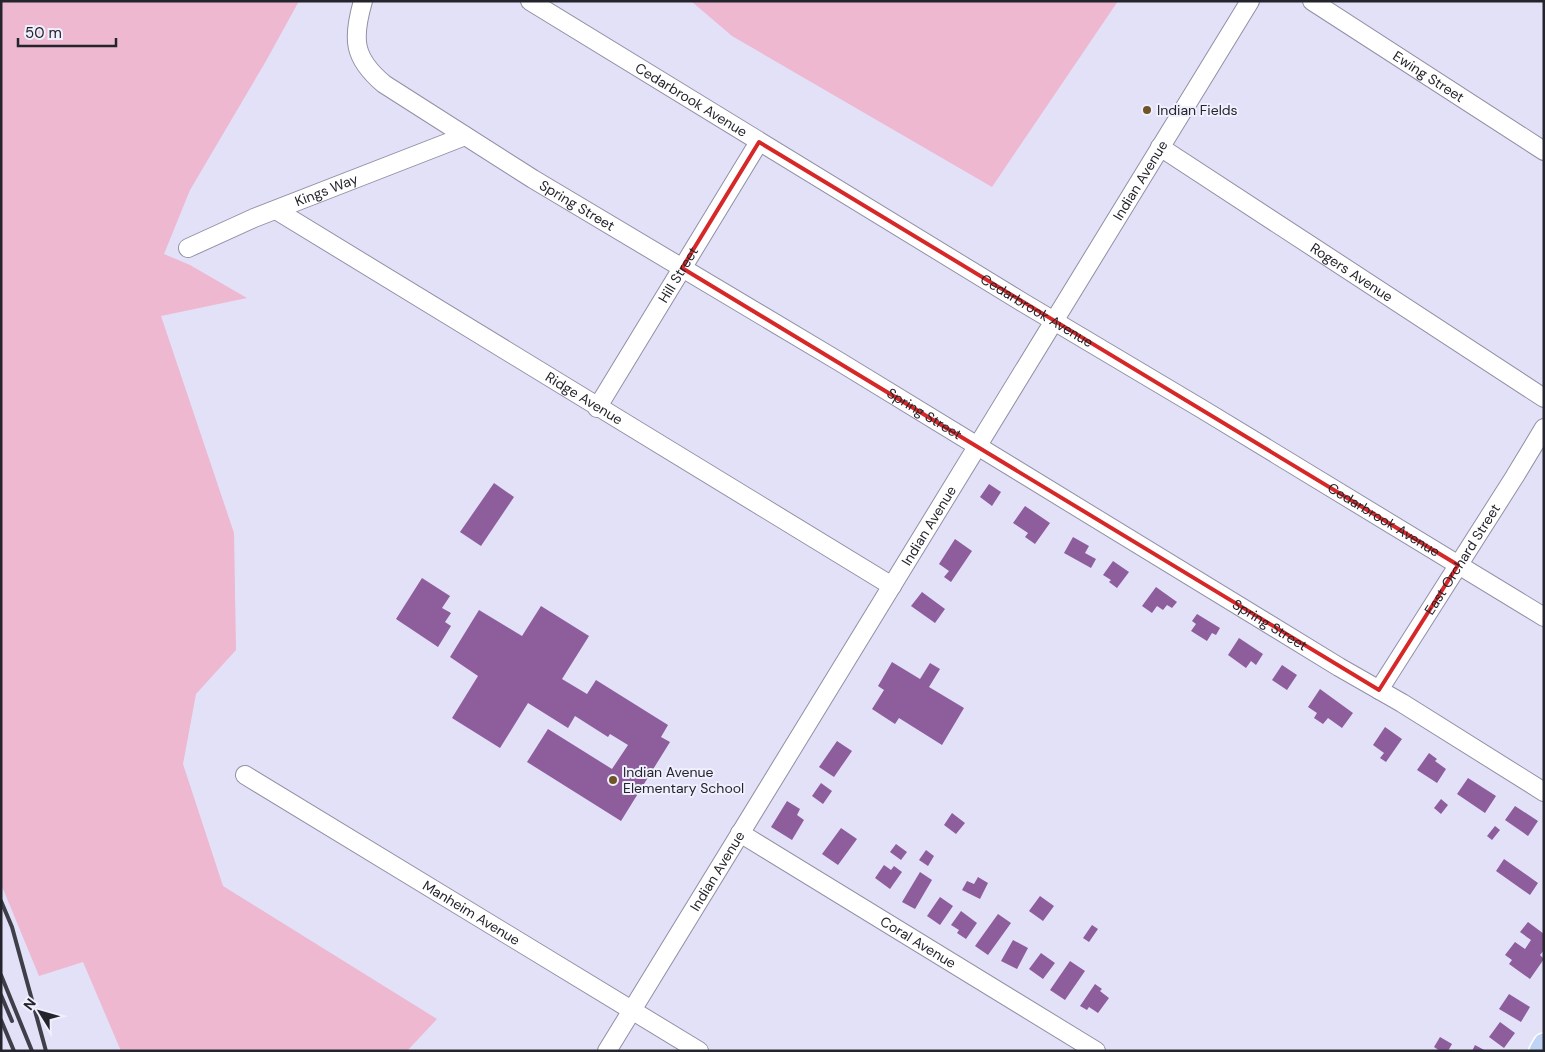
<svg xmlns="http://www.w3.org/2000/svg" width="1545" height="1052" font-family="'DM Sans',sans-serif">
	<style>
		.green { fill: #edb8d0 }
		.building { fill: #8e5d9c }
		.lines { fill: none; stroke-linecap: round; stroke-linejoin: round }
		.minor-casing { stroke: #9190a5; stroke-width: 20 }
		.major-casing { stroke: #fff; stroke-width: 24 }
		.minor { stroke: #fff; stroke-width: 18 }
		.major { stroke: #bfd4f4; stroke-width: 21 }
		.rail { stroke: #3f3f49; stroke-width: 4 }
		.marked { fill: none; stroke: #d62828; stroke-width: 4; stroke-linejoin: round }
		.poi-dot { fill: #6e5426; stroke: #f0effd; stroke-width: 2 }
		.labels { text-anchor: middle; stroke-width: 4; stroke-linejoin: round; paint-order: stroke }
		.street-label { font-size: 14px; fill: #24242c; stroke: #f0effd }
		.poi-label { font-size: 14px; fill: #24242c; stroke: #f0effd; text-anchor: start }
	</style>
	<rect width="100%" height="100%" fill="#e2e1f8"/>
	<path class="green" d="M1,1h298l-33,60 -76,129 -26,64 26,11 57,33 -86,18 73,217 2,117 -40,44 -13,70 40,122 214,133 -30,32h-286l-38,-89 -44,14 -38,-92z
		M691,1h427l-126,186 -260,-151z"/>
	<path class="building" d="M494,483l20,14 -33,49 -21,-14z
		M989,484l12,8 -9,14 -12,-9z
		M1025,506l25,17 -15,21 -10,-7 3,-4 -15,-10z
		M1073,537l16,9 -4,7 11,6 -5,9 -27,-15z
		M955,539l17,12 -21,31 -7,-5 5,-6 -10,-7z
		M1113,561l16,11 -12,16 -8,-6 2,-2 -8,-5z
		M422,578l28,18 -8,12 9,5 -6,9 6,4 -13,21 -42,-28z
		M1156,587l21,15 -5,6 -5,-3 -4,5 -6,-4 -5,7 -10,-7z
		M922,592l23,17 -10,14 -24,-17z
		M541,606l48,30 -27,43 25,15 9,-14 72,45 -7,12 9,5 -49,79 -94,-59 21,-33 64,40 16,-24 -18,-11 -2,3 -33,-21 -7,12 -40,-25 -28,45 -48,-30 26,-42 -28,-19 29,-47 43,26z
		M1197,614l23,14 -4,7 -4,-2 -5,8 -16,-10 5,-7 -4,-3z
		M1239,638l24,16 -7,11 -5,-4 -5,7 -18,-13z
		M892,662l28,17 10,-16 10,6 -11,18 35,21 -22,37 -43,-27 -4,6 -23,-15 12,-19 -6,-4z
		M1282,665l15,10 -10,15 -15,-10z
		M1320,689l33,24 -11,15 -14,-10 -5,6 -9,-6 3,-5 -9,-6z
		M1385,727l17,12 -16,23 -6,-4 4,-5 -11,-8z
		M837,741l15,10 -18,26 -15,-10z
		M1429,753l8,6 -2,2 11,8 -9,14 -20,-13z
		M1468,778l28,18 -11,17 -28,-19z
		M821,783l11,8 -9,13 -11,-8z
		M1441,799l7,6 -7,9 -7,-6z
		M787,801l13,8 -3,6 7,5 -12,20 -21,-13z
		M1515,806l23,15 -10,15 -23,-16z
		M952,813l13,10 -9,11 -12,-9z
		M1495,826l5,4 -8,10 -5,-4z
		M841,828l16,11 -19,26 -16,-11z
		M896,844l11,8 -6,8 -11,-8z
		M926,850l8,6 -6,10 -9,-6z
		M1504,859l34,24 -8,12 -34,-24z
		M884,865l7,5 3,-4 8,6 -12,17 -15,-11z
		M920,872l12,8 -17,29 -13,-7z
		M978,877l10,6 -8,16 -18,-9 5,-9 7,3z
		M1040,896l14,10 -11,15 -14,-10z
		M940,897l13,9 -13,19 -13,-9z
		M961,911l16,12 -11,16 -9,-6 2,-3 -8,-5z
		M998,914l13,9 -23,32 -13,-9z
		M1528,922l16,12v16l-4,5 4,4 -14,20 -21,-15 3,-4 -7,-5 10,-13 10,7 6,-9 -11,-8z
		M1092,925l6,4 -9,13 -6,-4z
		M1013,940l15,8 -11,21 -16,-8z
		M1041,953l14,10 -12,16 -14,-10z
		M1070,961l15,10 -20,29 -15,-10z
		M1095,984l7,5 -2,2 9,7 -11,15 -9,-6 -2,3 -7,-4z
		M1509,994l21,13 -9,15 -22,-13z
		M1500,1022l15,11 -11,15 -15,-11z
		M1440,1037l12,7 -4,7h-8l-6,-4z
		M1475,1045l11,6h-14z"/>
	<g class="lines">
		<g class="minor-casing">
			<g id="minor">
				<path id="s1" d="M363,1c-11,38 -10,57 21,83l149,95 307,183 499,305 63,36 142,89"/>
				<path id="s2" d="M530,1l492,301 180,107 342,208"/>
				<path id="s3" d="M1312,1l232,150"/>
				<path id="s4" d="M1160,147l384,251"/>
				<path id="s5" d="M276,210l616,376"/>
				<path id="s6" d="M188,248l66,-30 211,-82"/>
				<path id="s7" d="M597,408l162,-266"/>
				<path id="s8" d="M1379,690l136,-214 29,-48"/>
				<path id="s9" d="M245,775l454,276"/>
				<path id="s10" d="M740,833l356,218"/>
				<path id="s11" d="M607,1051l643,-1050"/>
			</g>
		</g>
		<g class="major-casing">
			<path id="major" d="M1540,1051l4,-7"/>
		</g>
		<use href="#minor" class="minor"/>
		<use href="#major" class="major"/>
		<path class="rail" d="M1,901l11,26 34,124
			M1,975l31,76
			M1,995l11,26
			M1,1020l13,31"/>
	</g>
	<path class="marked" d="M759,142l699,423 -79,125 -697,-422z"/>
	<g class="poi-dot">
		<circle cx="1147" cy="110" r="5"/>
		<circle cx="613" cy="780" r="5"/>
	</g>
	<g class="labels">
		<g class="street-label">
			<text dy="5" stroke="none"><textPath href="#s3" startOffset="139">Ewing Street</textPath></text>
			<text dy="5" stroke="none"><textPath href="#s2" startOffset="189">Cedarbrook Avenue</textPath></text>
			<text dy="5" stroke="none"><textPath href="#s11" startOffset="1021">Indian Avenue</textPath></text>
			<text dy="5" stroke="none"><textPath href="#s6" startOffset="150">Kings Way</textPath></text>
			<text dy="5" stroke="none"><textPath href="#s1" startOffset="321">Spring Street</textPath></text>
			<text dy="5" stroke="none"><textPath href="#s4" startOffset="229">Rogers Avenue</textPath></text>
			<text dy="5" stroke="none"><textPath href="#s7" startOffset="156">Hill Street</textPath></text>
			<text dy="5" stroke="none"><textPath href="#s2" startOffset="594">Cedarbrook Avenue</textPath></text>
			<text dy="5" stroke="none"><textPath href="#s5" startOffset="361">Ridge Avenue</textPath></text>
			<text dy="5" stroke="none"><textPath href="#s1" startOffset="726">Spring Street</textPath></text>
			<text dy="5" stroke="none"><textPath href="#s2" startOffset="999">Cedarbrook Avenue</textPath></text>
			<text dy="5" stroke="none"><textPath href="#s11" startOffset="616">Indian Avenue</textPath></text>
			<text dy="5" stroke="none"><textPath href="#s8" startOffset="155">East Orchard Street</textPath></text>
			<text dy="5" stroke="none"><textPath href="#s1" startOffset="1131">Spring Street</textPath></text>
			<text dy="5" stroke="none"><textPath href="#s11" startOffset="211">Indian Avenue</textPath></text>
			<text dy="5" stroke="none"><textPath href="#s9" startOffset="265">Manheim Avenue</textPath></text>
			<text dy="5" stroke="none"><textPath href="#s10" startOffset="209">Coral Avenue</textPath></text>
		</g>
		<g class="poi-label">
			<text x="1157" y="115">Indian Fields</text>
			<text x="623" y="777">Indian Avenue<tspan x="623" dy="16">Elementary School</tspan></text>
		</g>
	</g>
	<rect width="1545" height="1052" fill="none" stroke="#24242c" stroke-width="5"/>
	<g transform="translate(40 1012) rotate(307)" stroke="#f0effd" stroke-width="4" paint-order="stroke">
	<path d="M0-4L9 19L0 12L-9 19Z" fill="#24242c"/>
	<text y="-8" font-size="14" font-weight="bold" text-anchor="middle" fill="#24242c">N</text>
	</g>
	<path d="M18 38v8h98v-8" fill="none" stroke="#24242c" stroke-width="2.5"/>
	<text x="25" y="38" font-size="15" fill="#24242c" stroke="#f0effd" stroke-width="4" paint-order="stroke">50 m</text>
</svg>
